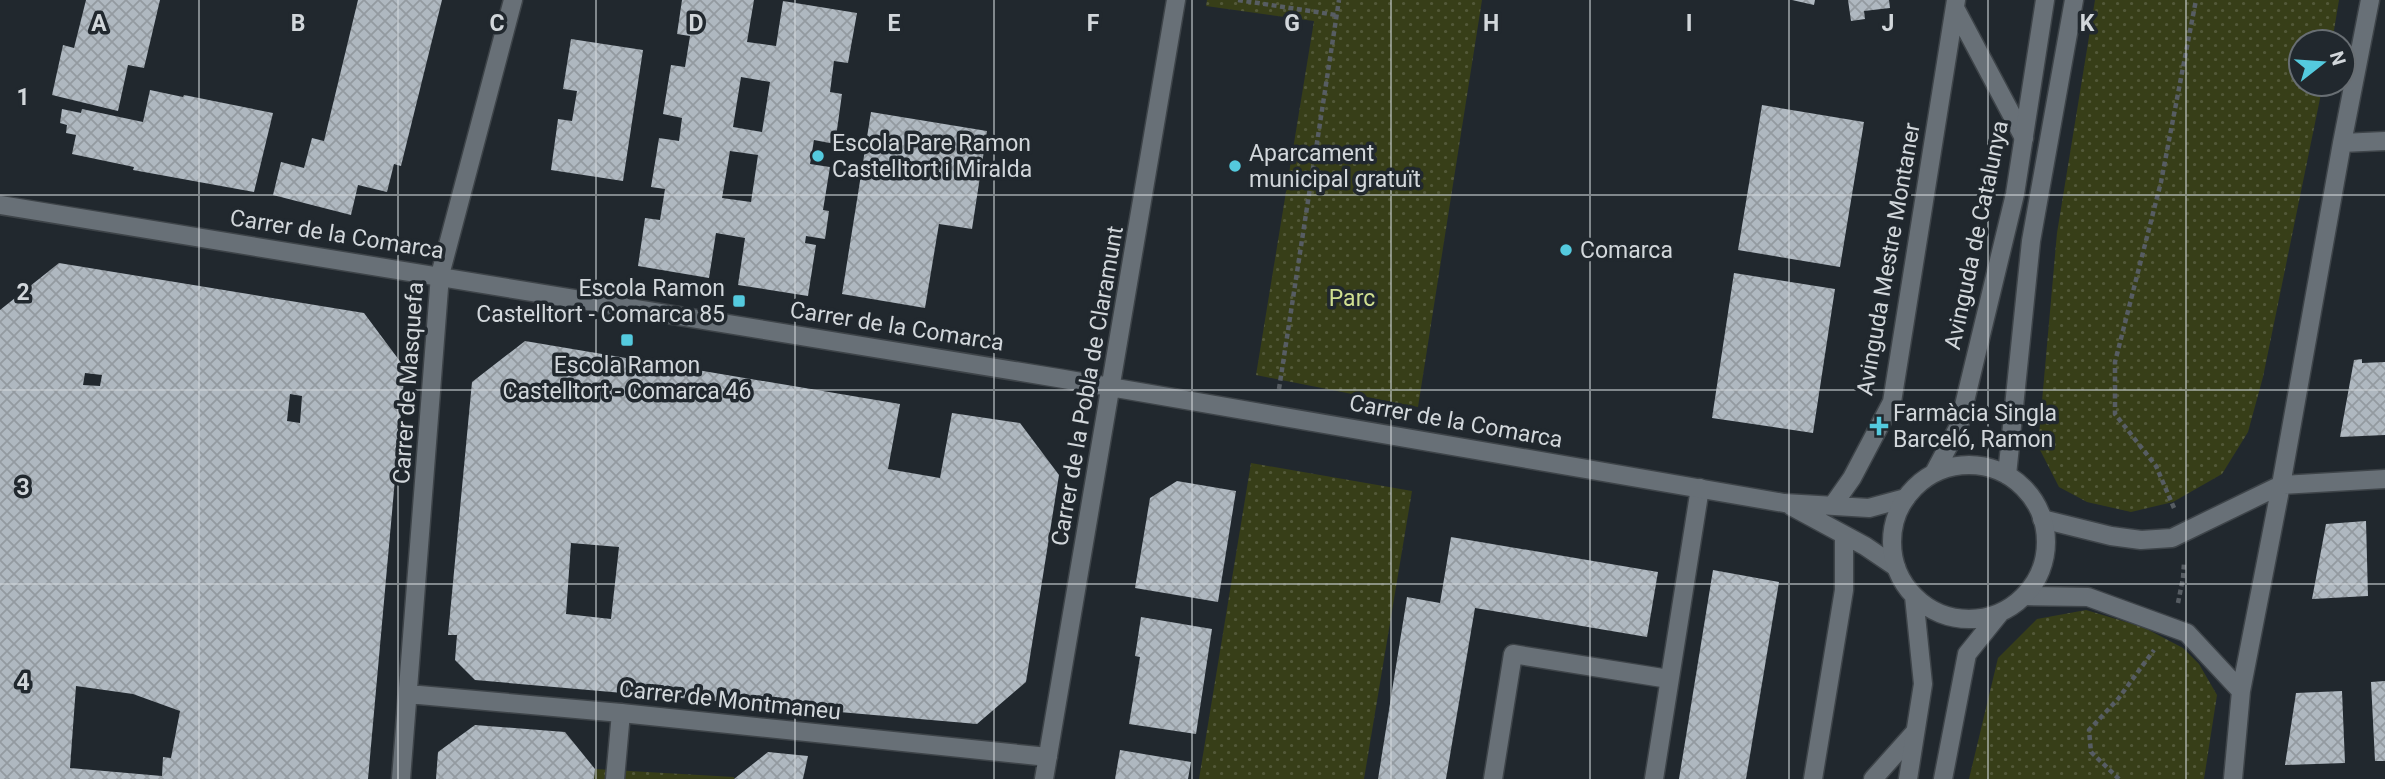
<svg xmlns="http://www.w3.org/2000/svg" width="2385" height="779" font-family="Roboto,sans-serif">
	<style>
		.grass { fill: url(#grass-dots) }
		.building { fill: url(#building-cross-hatch); fill-rule: evenodd }
		.lines { fill: none; stroke-linecap: round; stroke-linejoin: round }
		.pedestrian-casing { stroke: #3e4449; stroke-width: 21 }
		.minor-casing { stroke: #3e4449; stroke-width: 21 }
		.tertiary-casing { stroke: #3e4449; stroke-width: 21 }
		.path { stroke: #575d63; stroke-width: 4.5; stroke-dasharray: 5 3.5; stroke-linecap: butt }
		.pedestrian { stroke: #687077; stroke-width: 18 }
		.minor { stroke: #687077; stroke-width: 18 }
		.tertiary { stroke: #687077; stroke-width: 18 }
		.grid { fill: none; stroke: #d2d7db; stroke-width: 2; stroke-opacity: 0.55 }
		.poi-dot { fill: #54cade; stroke: #21282e; stroke-width: 2.5 }
		.labels { text-anchor: middle; stroke-width: 7; stroke-linejoin: round; paint-order: stroke }
		.poi-label { font-size: 23px; fill: #d2d7db; stroke: #21282e; text-anchor: start }
		.street-label { font-size: 23px; fill: #d2d7db; stroke: #21282e }
		.park-label { font-size: 23px; fill: #cfdf90; stroke: #21282e }
		.grid-label { font-size: 23px; text-anchor: middle; font-weight: bold; fill: #d2d7db; stroke: #21282e; stroke-width: 7; stroke-linejoin: round; paint-order: stroke }
	</style>
	<defs>
		<pattern id="grass-dots" width="8" height="8" patternUnits="userSpaceOnUse" patternTransform="scale(1.75)"><rect width="8" height="8" fill="#373e18"/><path d="M2 2h.1M6 6h.1" fill="none" stroke="#535939" stroke-width="1.8" stroke-linecap="round"/></pattern>
		<pattern id="building-cross-hatch" width="8" height="8" patternUnits="userSpaceOnUse" patternTransform="scale(1.75)"><rect width="8" height="8" fill="#afb8c0"/><path d="M0 0l8 8M0 8l8-8" fill="none" stroke="#939aa0"/></pattern>
	</defs>
	<rect width="100%" height="100%" fill="#21282e"/>
	<path class="grass" d="M1207,0h275l-64,407 -162,-32 58,-354 -108,-15z
		M2095,0h244l-7,42h-31v42h22l-60,293 -15,55 -26,42 -49,28 -42,10 -44,-10 -28,-15 -21,-41 19,-213z
		M1251,463l161,28 -48,288h-165z
		M2086,610l57,17 40,21 16,16 18,31 -13,84h-235l29,-121 39,-39z
		M595,769l139,8v2h-140z"/>
	<path class="building" d="M86,0h74l-16,68 -16,-3 -10,46 -66,-16 11,-50 11,3z
		M358,0h84l-41,166 -7,-2 -7,28 -29,-7 -7,30 -78,-20 8,-33 23,6 8,-30 12,3z
		M682,0h72l-7,42 29,4 7,-45 74,12 -9,50 -14,-2 -4,31 12,2 -7,50 -21,-4 -4,24 20,3 -7,43 6,1 -4,28 -19,-3 -1,7 11,2 -8,51 -70,-11 7,-47 -29,-5 -7,45 -71,-12 7,-48 15,2 5,-31 -14,-2 8,-49 20,3 3,-23 -19,-4 8,-49 14,2 5,-31 -13,-2zM741,77l29,5 -8,50 -29,-5zM730,151l28,4 -7,47 -29,-4z
		M1792,0h23l-1,5z
		M1848,0h41l1,8 -26,3 1,8 -14,2z
		M571,39l72,11 -20,131 -72,-11 7,-51 14,2 5,-30 -14,-2z
		M150,90l33,7 1,-2 89,18 -19,79 -121,-22 1,-3 -62,-13 4,-19 -10,-2 1,-8 -7,-2 2,-14 19,4 1,-4 61,13z
		M1762,105l102,17 -24,145 -102,-17z
		M871,112l116,19 -15,98 -33,-5 -14,84 -83,-14z
		M59,263l305,50 41,55 -37,411h-368v-469zM85,373l17,2 -2,11 -17,-1zM290,394l12,2 -2,27 -13,-2zM76,686l57,8 47,17 -9,47 -8,-1 -1,19 -92,-8z
		M1734,273l101,16 -22,144 -101,-15z
		M525,341l375,63 -12,65 52,9 12,-65 68,10 39,52 -33,207 -49,42 -502,-44 -20,-20 2,-25h-9l24,-253zM571,543l48,4 -8,72 -45,-5z
		M2362,359v4l23,-1v73l-45,2 14,-77z
		M1177,481l59,10 -18,111 -83,-14 15,-90z
		M2366,521l2,75 -56,3 14,-75z
		M1451,537l207,35 -11,65 -172,-29 -29,171h-68l29,-182 33,6z
		M1713,570l66,12 -33,197h-67z
		M1141,617l71,12 -16,105 -67,-10 11,-67 -5,-1z
		M2385,681v80h-10l-4,-79z
		M2342,691l3,72 -60,2 11,-72z
		M475,725l90,7 30,37 -1,10h-158l2,-27z
		M1120,750l71,12 -3,17h-73z
		M768,752l40,4 -5,23h-69z"/>
	<g class="lines">
		<g class="pedestrian-casing">
			<path id="pedestrian" d="M615,779l6,-66
				M1493,779l20,-125 156,25
				M1654,779l46,-291"/>
		</g>
		<g class="minor-casing">
			<path id="minor" d="M1955,8l69,130
				M2342,143l43,-2
				M0,205c596,94 1190,194 1784,298l85,5 37,-10
				M1833,505l19,-27 40,-76 64,-402
				M1791,506l74,40 31,21
				M2042,519l69,17 30,4 31,-2 109,-53 104,-6
				M2024,596l64,1 99,36 54,58
				M408,694l213,19 427,44
				M401,779l39,-504 73,-275
				M1044,779l132,-779
				M1813,779l31,-189v-55
				M1873,779l42,-47
				M2233,779l8,-88 40,-206 61,-342 28,-143"/>
		</g>
		<g class="tertiary-casing">
			<path id="tertiary" d="M1892 542a77 77 0 1 1 154 0a77 77 0 1 1-154 0Z
				M1934,473l25,-47 56,-232 30,-194
				M2007,475l24,-234 43,-241
				M1908,779l15,-95 -9,-88
				M1943,779l24,-125 33,-41"/>
		</g>
		<path class="path" d="M1238,0l98,15
			M1279,389l60,-389
			M2174,508l-18,-42 -41,-52v-52l46,-180 35,-182
			M2178,603l5,-25 1,-15
			M2119,779l-28,-27 -2,-22 29,-31 36,-49"/>
		<use href="#pedestrian" class="pedestrian"/>
		<use href="#minor" class="minor"/>
		<use href="#tertiary" class="tertiary"/>
	</g>
	<path class="grid" d="M199,0v779M398,0v779M596,0v779M795,0v779M994,0v779M1192,0v779M1391,0v779M1590,0v779M1789,0v779M1988,0v779M2186,0v779M0,195h2385M0,390h2385M0,584h2385"/>
	<g class="poi-dot">
		<circle cx="818" cy="156" r="7"/>
		<circle cx="1235" cy="166" r="7"/>
		<circle cx="1566" cy="250" r="7"/>
		<rect x="732" y="294" width="14" height="14" rx="3.5"/>
		<rect x="620" y="333" width="14" height="14" rx="3.5"/>
		<path d="M1875.5 415.5h7v7h7v7h-7v7h-7v-7h-7v-7h7z"/>
	</g>
	<g class="labels">
		<g class="poi-label">
			<text x="832" y="151">Escola Pare Ramon<tspan x="832" dy="26">Castelltort i Miralda</tspan></text>
			<text x="1249" y="161">Aparcament<tspan x="1249" dy="26">municipal gratuït</tspan></text>
			<text x="1580" y="258">Comarca</text>
			<text x="725" y="296" text-anchor="end">Escola Ramon<tspan x="725" dy="26">Castelltort - Comarca 85</tspan></text>
			<text x="627" y="373" text-anchor="middle">Escola Ramon<tspan x="627" dy="26">Castelltort - Comarca 46</tspan></text>
			<text x="1893" y="421">Farmàcia Singla<tspan x="1893" dy="26">Barceló, Ramon</tspan></text>
		</g>
		<g class="street-label">
			<text transform="translate(337 234) rotate(9)" y="8">Carrer de la Comarca</text>
			<text transform="translate(1976 235) rotate(-78)" y="8">Avinguda de Catalunya</text>
			<text transform="translate(1888 259) rotate(-80)" y="8">Avinguda Mestre Montaner</text>
			<text transform="translate(897 326) rotate(9)" y="8">Carrer de la Comarca</text>
			<text transform="translate(408 383) rotate(-86)" y="8">Carrer de Masquefa</text>
			<text transform="translate(1087 386) rotate(-80)" y="8">Carrer de la Pobla de Claramunt</text>
			<text transform="translate(1456 421) rotate(10)" y="8">Carrer de la Comarca</text>
			<text transform="translate(730 700) rotate(6)" y="8">Carrer de Montmaneu</text>
		</g>
		<g class="park-label">
			<text x="1352" y="306">Parc</text>
		</g>
	</g>
	<g class="grid-label">
		<text x="99" y="31">A</text>
		<text x="298" y="31">B</text>
		<text x="497" y="31">C</text>
		<text x="696" y="31">D</text>
		<text x="894" y="31">E</text>
		<text x="1093" y="31">F</text>
		<text x="1292" y="31">G</text>
		<text x="1491" y="31">H</text>
		<text x="1689" y="31">I</text>
		<text x="1888" y="31">J</text>
		<text x="2087" y="31">K</text>
		<text x="23" y="105">1</text>
		<text x="23" y="300">2</text>
		<text x="23" y="495">3</text>
		<text x="23" y="690">4</text>
	</g>
	<g transform="translate(2322 63) rotate(73)"><circle r="33" fill="#21282e" stroke="#686e73" stroke-width="2"/>
	<path d="M0-5L12 26L0 18L-12 26Z" fill="#54cade"/>
	<text y="-10" font-size="19" font-weight="bold" text-anchor="middle" fill="#d2d7db">N</text>
	</g>
</svg>
